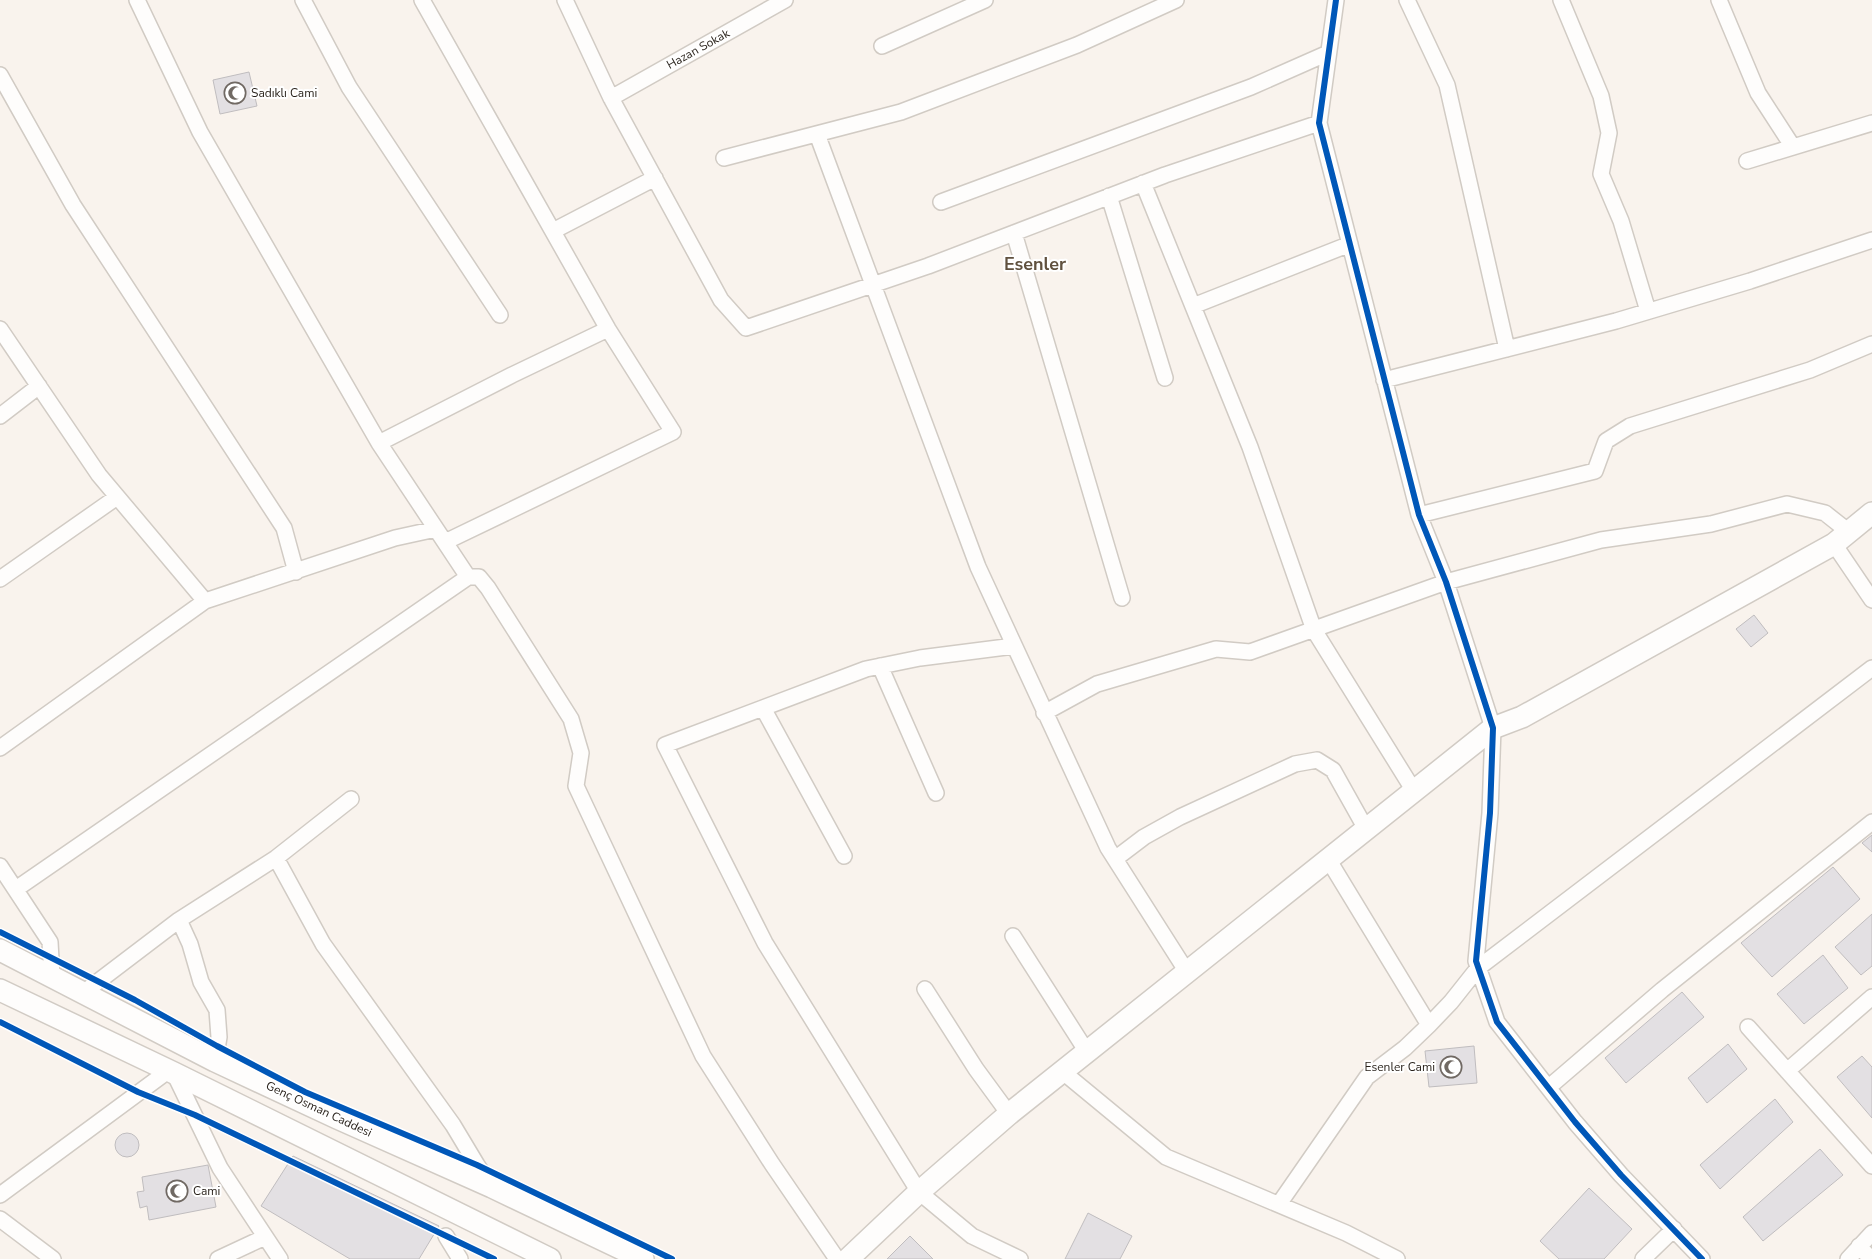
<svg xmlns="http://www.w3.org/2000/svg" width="1872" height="1259" font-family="'Nunito Sans',sans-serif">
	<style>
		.building { fill: #e3e0e3; stroke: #c0bdbf }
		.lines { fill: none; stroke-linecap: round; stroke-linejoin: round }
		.street-casing { stroke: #d1cbc4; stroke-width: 18 }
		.secondary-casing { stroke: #d1cbc4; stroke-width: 24 }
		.street { stroke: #fefdfc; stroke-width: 15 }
		.secondary { stroke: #fefdfc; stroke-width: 21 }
		.cycleway-casing { stroke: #fff; stroke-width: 9 }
		.cycleway { stroke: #0057b8; stroke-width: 6 }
		.labels { text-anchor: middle; stroke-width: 4; stroke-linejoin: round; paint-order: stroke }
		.street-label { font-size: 12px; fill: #261f18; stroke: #fff }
		.poi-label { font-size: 12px; fill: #261f18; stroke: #fff; text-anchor: start }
		.district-label { font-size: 18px; font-weight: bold; fill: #60513f; stroke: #fff }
	</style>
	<rect width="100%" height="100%" fill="#f9f3ed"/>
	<path class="building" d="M249,72l8,34 -37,8 -7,-34z
		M1754,615l14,18 -17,14 -15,-18z
		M1872,835v17l-10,-9z
		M1833,867l27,32 -88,78 -31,-34z
		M1872,914v52l-11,9 -26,-28z
		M1823,955l25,33 -44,36 -27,-30z
		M1682,992l22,25 -78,66 -21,-25z
		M1728,1044l19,25 -40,34 -19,-25z
		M1474,1046l3,37 -48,4 -4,-36z
		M1862,1056l10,11v51l-35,-41z
		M1775,1099l18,23 -73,67 -20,-24z
		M115 1145a12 12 0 1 1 24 0a12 12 0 1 1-24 0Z
		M1820,1149l23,26 -80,66 -20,-24z
		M293,1156l146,70 -20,33h-69l-89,-53z
		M208,1165l8,42 -67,13 -2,-14 -7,2 -3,-16 7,-1 -2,-14z
		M1589,1188l43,41 -28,30h-45l-19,-18z
		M1088,1213l44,23 -12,23h-55z
		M910,1236l23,23h-46z"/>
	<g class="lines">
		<g class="street-casing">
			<path id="street" d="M303,0l46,87 151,228
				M422,0l186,329 65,103 -228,110
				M565,0l46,98 110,202 25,28 182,-62 237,-91 154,-52
				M1336,0l-17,123 100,392 27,67 47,146 -3,85 -14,148 21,61 78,100 46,53 81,84
				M1407,0l40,85 60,264
				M1561,0l40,96 8,37 -8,41 20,47 27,90
				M1719,0l39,93 35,54
				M882,46l103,-46
				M0,75l73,130 211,323 12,44
				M611,98l174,-98
				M817,134l161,433 130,281 79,124
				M724,158l177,-46 176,-67 99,-45
				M1747,161l125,-38
				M1143,183l107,264 64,183 100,161
				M1109,196l56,182
				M941,202l310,-115 77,-34
				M553,231l102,-53
				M1014,233l108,365
				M1193,306l157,-62
				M0,329l99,146 106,126 -205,147
				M1384,380l232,-59 134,-40 122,-41
				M0,416l39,-30
				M379,443l133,-68 96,-46
				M1419,515l176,-44 11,-30 24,-15 180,-56 62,-26
				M1834,544l38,56
				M468,577h11l9,11 83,131 10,34 -5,33 127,270 69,108 65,95
				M0,579l117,-82
				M205,601l190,-63 41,-9
				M1014,646l-94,12 -54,11 -201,76 100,198 154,249 53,44 48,23
				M880,666l56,127
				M763,708l81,148
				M1044,713l53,-29 119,-35 34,3 196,-70 155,-42 110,-16 76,-20 38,9 24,19
				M276,858l47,86 130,181 24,40 15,22
				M1115,859l29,-22 36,-20 115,-53 22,-4 16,10 33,59
				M1328,859l101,166
				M0,866l50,76 2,35
				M16,889l452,-312 -89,-134 -179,-311 -63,-132
				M179,920l11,24 11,38 16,28 2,27 -4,24
				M1013,936l74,116
				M925,989l51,80 33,45
				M83,993l96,-73 97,-62 75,-59
				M1748,1027l124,139
				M1787,1071l85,-74
				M1063,1072l103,85 180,76 51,26
				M174,1073l46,95 60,91
				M1549,1087l113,-97 210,-168
				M0,1195l168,-124
				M1279,1204l88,-127 38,-29 24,-23 22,-23 27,-34 394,-300
				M0,1219l53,40
				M446,1236l14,23
				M1859,1246l12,13
				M218,1259l47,-22
				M1643,1259l31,-30
				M1848,1259l24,-26"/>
		</g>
		<g class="secondary-casing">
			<path id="secondary" d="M0,950l215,111 122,57 155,69 151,72
				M0,990l174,83 376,186
				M848,1259l71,-67 90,-78 484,-386 29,-11 312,-173 38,-31"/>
		</g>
		<use href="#street" class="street"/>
		<use href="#secondary" class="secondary"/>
		<g class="cycleway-casing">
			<path id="cycleway" d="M1336,0l-17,123 100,392 27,67 47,146 -3,85 -14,148 21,61 78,100 46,53 81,84
				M0,932l135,68 82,46 88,46 172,73 195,94
				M0,1022l138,70 57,23 299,144"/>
		</g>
		<use href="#cycleway" class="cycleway"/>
	</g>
	<defs>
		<g id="mosque-ring" transform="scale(1.125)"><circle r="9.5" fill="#fff" stroke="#706963" stroke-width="1.5"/><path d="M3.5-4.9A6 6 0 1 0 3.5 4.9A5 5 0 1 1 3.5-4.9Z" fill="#706963"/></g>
	</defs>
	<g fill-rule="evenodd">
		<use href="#mosque-ring" x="235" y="93"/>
		<use href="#mosque-ring" x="1451" y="1067"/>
		<use href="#mosque-ring" x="177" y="1191"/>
	</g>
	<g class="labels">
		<g class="street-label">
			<text transform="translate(698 49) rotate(-29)" y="4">Hazan Sokak</text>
			<text transform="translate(319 1109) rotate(25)" y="4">Genç Osman Caddesi</text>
		</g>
		<g class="poi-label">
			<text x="251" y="97">Sadıklı Cami</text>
			<text x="1435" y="1071" text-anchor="end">Esenler Cami</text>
			<text x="193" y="1195">Cami</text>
		</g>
		<g class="district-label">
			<text x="1035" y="270">Esenler</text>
		</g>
	</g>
</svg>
